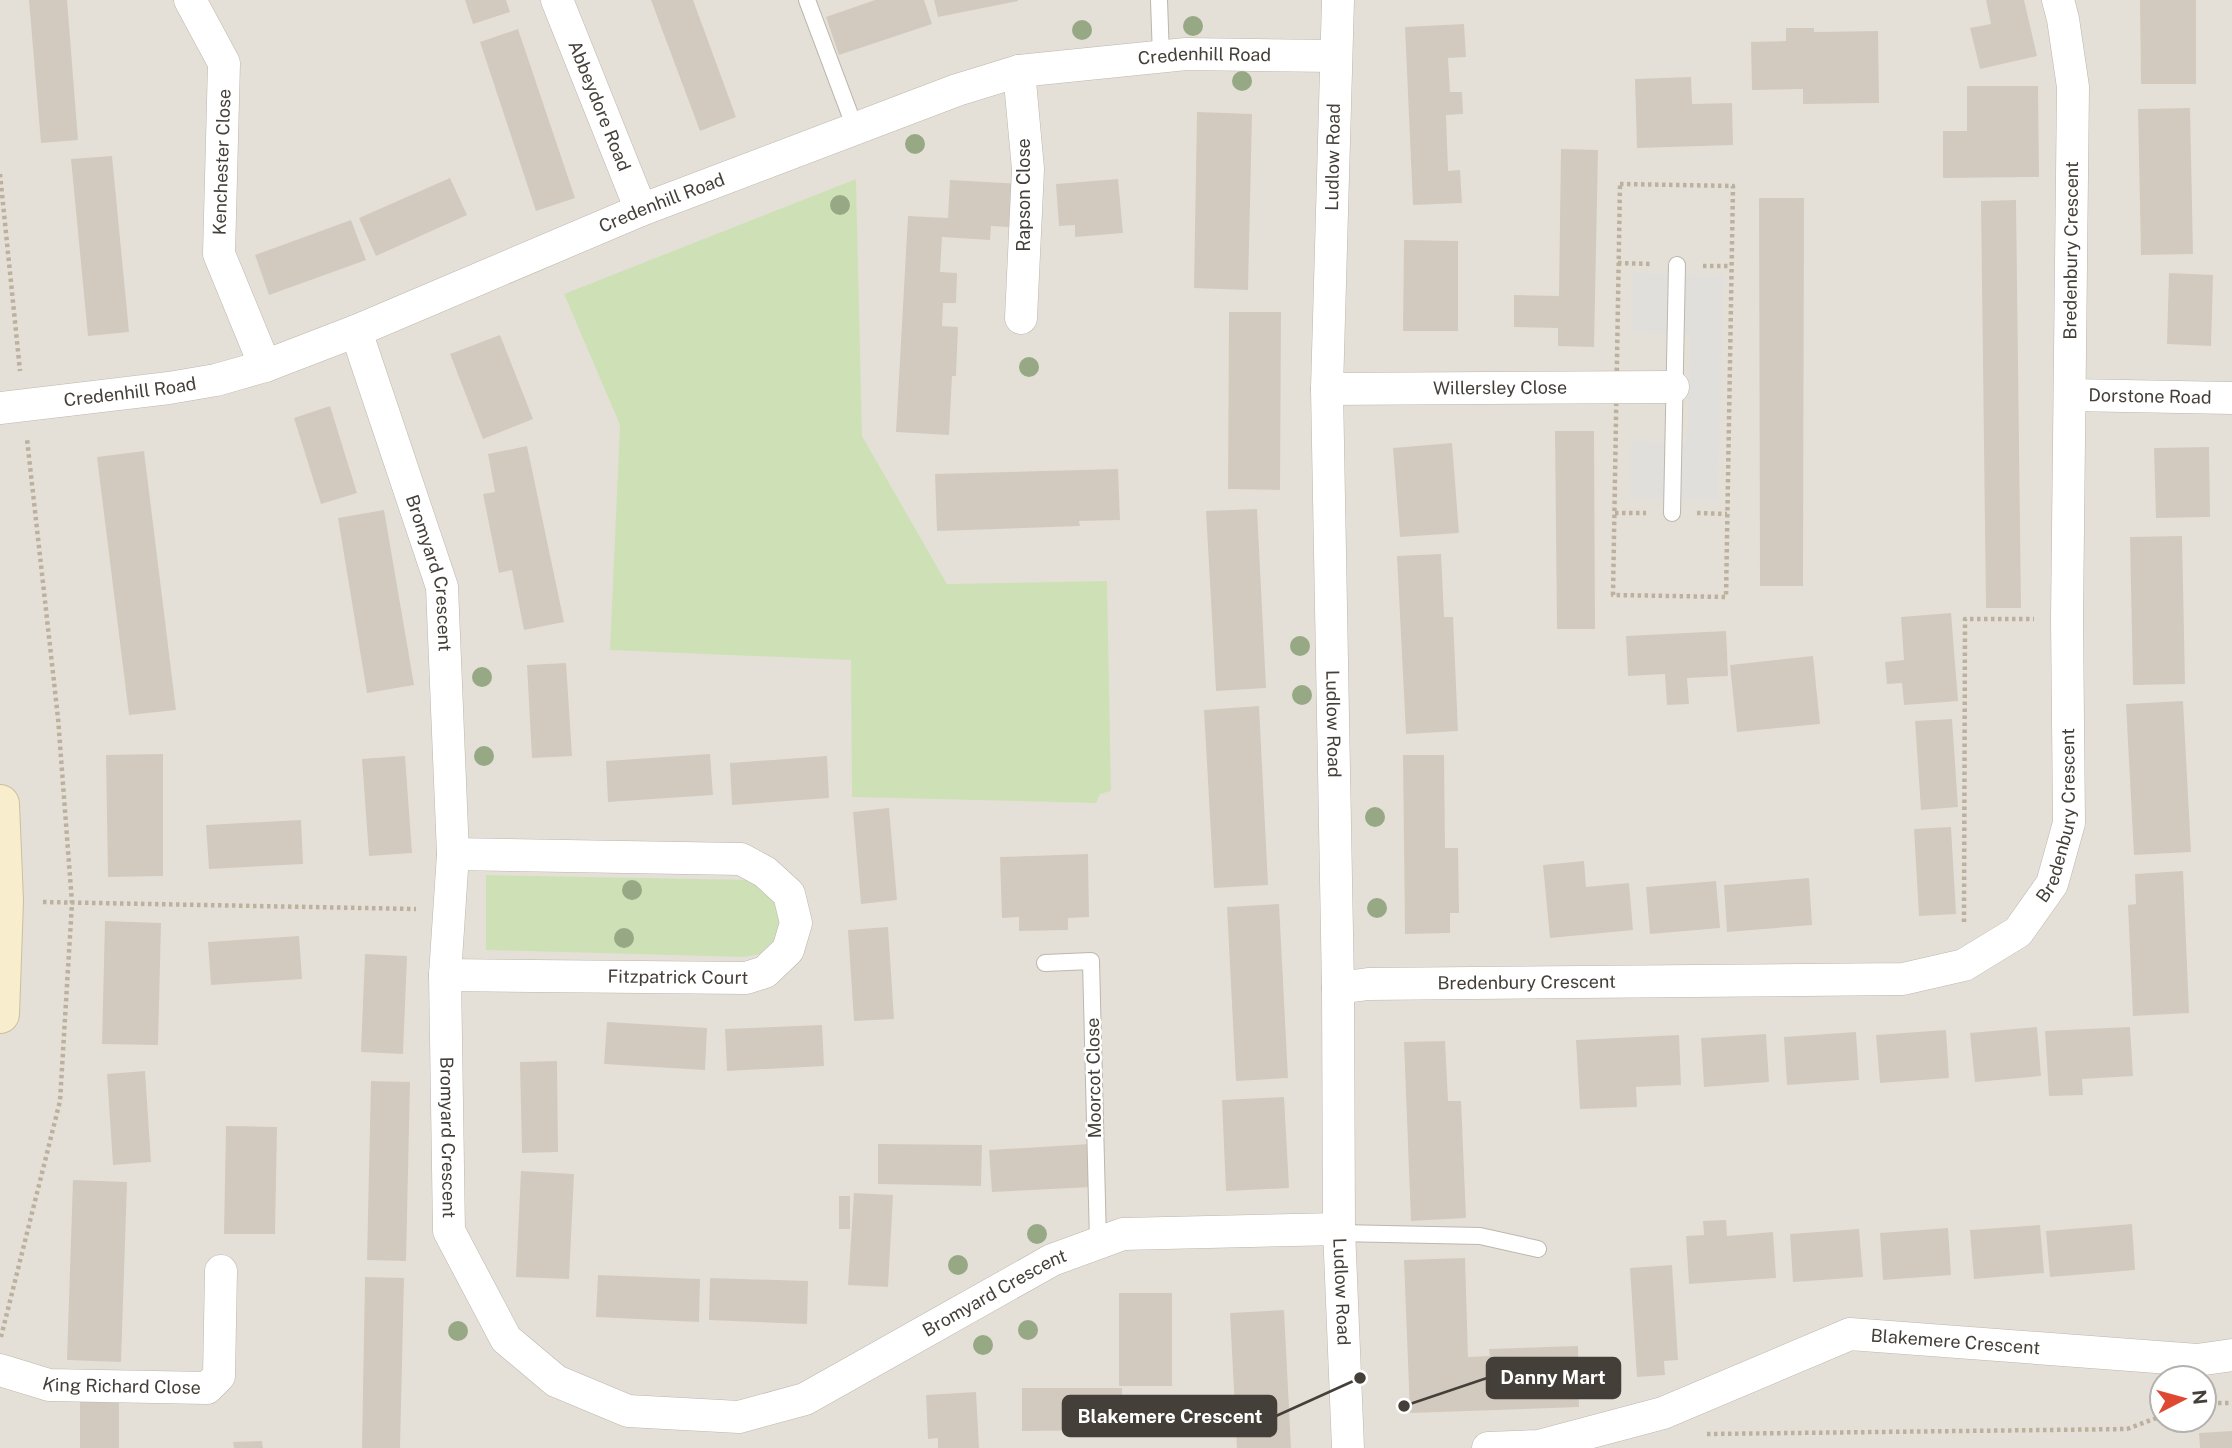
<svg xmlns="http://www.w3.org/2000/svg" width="2232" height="1448" font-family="'Public Sans',sans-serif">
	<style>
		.residential { fill: #e5e0d7; fill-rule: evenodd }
		.green { fill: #cee1b6 }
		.parking { fill: #e1dfdc }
		.building { fill: #d2cabf }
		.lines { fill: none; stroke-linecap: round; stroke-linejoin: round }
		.lane-casing { stroke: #bcb6ac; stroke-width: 18 }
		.street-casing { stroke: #bcb6ac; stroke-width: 33 }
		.secondary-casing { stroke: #ccbf9d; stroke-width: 40 }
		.path { stroke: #bcb19f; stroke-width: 4.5; stroke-dasharray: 3.5 3.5; stroke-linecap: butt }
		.lane { stroke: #fff; stroke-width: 16 }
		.street { stroke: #fff; stroke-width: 32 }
		.secondary { stroke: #f8edcc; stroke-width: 38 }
		.tree { fill: #96a984 }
		.labels { text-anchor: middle; stroke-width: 5; stroke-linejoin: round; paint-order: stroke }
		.street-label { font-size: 18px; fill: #443f38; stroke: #fff }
		.leader { fill: none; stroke: #443f38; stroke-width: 2.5 }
		.callout-dot { fill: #443f38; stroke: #fff; stroke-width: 2.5 }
		.callout { fill: #443f38; stroke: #443f38; stroke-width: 2.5 }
		.callout-label { font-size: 19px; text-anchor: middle; font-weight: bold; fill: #fff }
	</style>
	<rect width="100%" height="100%" fill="#f2efe8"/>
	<path class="residential" d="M0,0h2232v1448h-2232zM2162,1378h42v42h-42z"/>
	<path class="green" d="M856,179l6,257 85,148 160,-3 4,210 -11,3 -4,9 -244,-6 -1,-137 -241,-10 10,-225 -56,-131z
		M486,875l266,5 24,21 5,21 -5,16 -16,16 -16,3 -258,-7z"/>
	<path class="parking" d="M1632,273l92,2 -6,226 -88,-3 1,-57 56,1 3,-107 -59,-2z"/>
	<path class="building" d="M29,0h38l11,140 -37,3z
		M465,0h41l4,12 -37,12z
		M651,0h42l43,117 -36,14z
		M875,0h49l8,24 -93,31 -13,-38z
		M934,0h84v1l-80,16z
		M1986,0h38l13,56 -57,13 -10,-41 21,-4z
		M2140,0h56v84h-55z
		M1464,24l2,33 -18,1 2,34h12l1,22 -17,1 2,56 12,-1 2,33 -49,2 -8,-178z
		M1786,28h28v4l64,-1 1,72 -76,1v-15l-51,1 -1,-48 35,-1z
		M518,29l57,169 -39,13 -56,-169z
		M1691,77l1,27 40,-1 1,42 -96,3 -2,-69z
		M1967,86h71l1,91 -96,1v-47h24z
		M2190,108l3,146 -52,1 -3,-146z
		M1197,112l55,2 -4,176 -54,-2z
		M1561,149l37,1 -4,197 -36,-1v-18l-44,-1v-32l45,1z
		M112,156l17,176 -41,4 -17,-177z
		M450,178l17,37 -91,41 -17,-38z
		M1118,179l5,54 -48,4v-12l-16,1 -3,-42z
		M950,180l75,4 -1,44 -33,-2 -1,14 -48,-3 -2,35 17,1 -1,30h-13l-1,23 16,1 -2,49h-4l-3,59 -53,-3 12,-216 40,2z
		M1759,198h45l-1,388h-43z
		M2016,200l5,408h-35l-5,-407z
		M351,220l15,40 -97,35 -14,-40z
		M1404,240l54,1v90h-55z
		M2169,273l44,2 -2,71 -44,-2z
		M1229,312h52l-1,178 -52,-1z
		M500,335l33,84 -50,20 -33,-85z
		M330,406l27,87 -36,11 -27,-86z
		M1555,431h39l1,198h-38z
		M1452,443l7,90 -59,4 -7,-89z
		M527,446l37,176 -40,8 -12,-60 -13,3 -16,-79 12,-2 -7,-38z
		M2209,447l1,70 -54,1 -2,-70z
		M144,451l32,259 -47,5 -32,-258z
		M1118,469l2,51 -41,1 1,5 -143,5 -2,-57z
		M1257,509l9,179 -50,3 -10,-180z
		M384,510l30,175 -47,8 -29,-175z
		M2182,536l3,148 -52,1 -3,-148z
		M1441,554l3,63h9l5,114 -52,3 -9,-178z
		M1951,613l7,88 -54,4 -2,-22 -15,1 -2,-22 19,-2 -3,-43z
		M1726,631l2,45 -41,2 2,26 -22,1 -2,-31 -37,2 -2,-40z
		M1813,656l7,68 -83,8 -7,-67z
		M566,663l6,93 -40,2 -5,-93z
		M2183,701l8,151 -57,3 -8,-151z
		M1259,706l9,179 -54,3 -10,-178z
		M1952,719l6,88 -37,3 -6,-89z
		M163,754v122l-55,1 -2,-122z
		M710,754l3,41 -105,7 -2,-41z
		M1403,755h41l1,93h13l1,65h-9v20l-45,1z
		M405,756l7,97 -43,3 -7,-97z
		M827,756l2,42 -97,7 -2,-42z
		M889,808l8,92 -36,4 -8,-92z
		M301,820l2,44 -94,5 -3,-44z
		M1951,827l5,87 -37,2 -5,-87z
		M1088,854l1,63 -21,1v12l-49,1v-14l-17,1 -2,-61z
		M1584,861l2,26 43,-4 4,47 -83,8 -7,-73z
		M2183,871l6,142 -56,3 -5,-111 8,-1 -1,-30z
		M1809,878l3,47 -85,7 -3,-47z
		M1716,881l4,47 -70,6 -4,-47z
		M1279,904l9,174 -52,3 -9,-174z
		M105,921l56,2 -3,122 -56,-1z
		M888,927l6,92 -40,2 -6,-91z
		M299,936l3,43 -91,6 -3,-43z
		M365,954l42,2 -4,98 -42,-2z
		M607,1022l100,6 -2,42 -101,-6z
		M822,1025l2,41 -97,5 -2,-42z
		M2037,1027l4,49 -66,6 -5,-49z
		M2130,1027l3,49 -51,3 1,16 -34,1 -4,-65z
		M1946,1030l3,48 -69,5 -4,-48z
		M1856,1032l3,48 -72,5 -3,-48z
		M1766,1034l3,48 -65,5 -3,-49z
		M1679,1035l2,50 -45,2 1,20 -57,2 -4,-69z
		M1445,1041l3,60h13l5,117 -55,3 -7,-179z
		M557,1061l1,91 -36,1 -2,-91z
		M145,1071l6,91 -38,3 -6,-91z
		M371,1081l39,1 -4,179 -39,-1z
		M1284,1097l5,91 -63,3 -4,-91z
		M226,1126l51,1 -2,107h-51z
		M878,1144l104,1 -1,41 -103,-2z
		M1090,1144l2,43 -100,5 -3,-42z
		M521,1171l53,3 -5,105 -53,-2z
		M73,1180l54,2 -6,180 -54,-2z
		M854,1193l39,2 -5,92 -40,-2z
		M839,1196h11v33h-11z
		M1726,1220l1,16 46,-4 3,46 -87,6 -3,-48 18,-1 -1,-14z
		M2132,1224l3,46 -85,7 -4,-46z
		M2040,1225l4,48 -70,6 -4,-49z
		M1948,1228l3,47 -68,5 -3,-47z
		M1859,1229l4,48 -70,5 -3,-48z
		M1465,1258l3,99 22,-1 -1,-7 89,-3 1,61 -169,6 -6,-153z
		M1672,1265l6,95 -14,1 1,14 -28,2 -7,-109z
		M598,1275l102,4 -1,43 -103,-5z
		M365,1277l39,1 -4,170h-38z
		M710,1278l98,3 -1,43 -98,-4z
		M1119,1293h53v93h-53z
		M1284,1310l7,138h-54l-7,-135z
		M1022,1388h100v42l-100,1z
		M976,1392l3,56h-41v-10l-10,1 -2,-44z
		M80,1402h39v46h-39z
		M2232,1431v17h-32l-1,-15z
		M262,1441l1,7h-29l-1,-6z"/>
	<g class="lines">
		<g class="lane-casing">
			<path id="lane" d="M807,0l48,128
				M1159,0l2,57
				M1672,513l5,-248
				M1045,963l46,-2 7,281
				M1339,1233l141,3 58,13"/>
		</g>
		<g class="street-casing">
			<g id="street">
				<path d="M190,0l34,63 -5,191 46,112"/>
				<path id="s1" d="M557,0l84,210"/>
				<path id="s2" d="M1338,0l-11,389 11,599 1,241 9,219"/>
				<path d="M1019,71l9,98 -7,149"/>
				<path id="s3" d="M356,331l86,256 11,267 -8,121 4,256 57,108 50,42 72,30 111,6 66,-18 247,-139 71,-26 216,-5"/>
				<path id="s4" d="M1327,389l346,-2"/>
				<path id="s5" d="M2070,395l162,3"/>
				<path id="s6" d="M0,408l169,-20 47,-8 49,-14 91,-35 285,-121 316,-120 62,-19 167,-17 149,2"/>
				<path id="s7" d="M445,975l301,3 19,-6 23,-22 8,-27 -7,-29 -24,-22 -24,-13 -288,-5"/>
				<path id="s8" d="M1338,988l30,-4 535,-5 61,-14 54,-33 34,-48 17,-61 -2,-205 6,-531 -10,-68 -5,-19"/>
				<path id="s9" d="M0,1370l49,15 158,3 12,-12 2,-105"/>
				<path id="s10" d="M1488,1448l51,-2 124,-33 187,-79 347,26 35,-5"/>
			</g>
		</g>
		<g class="secondary-casing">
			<path id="secondary" d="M0,804l4,97 -4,113"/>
		</g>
		<path class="path" d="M0,174l20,197
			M1620,184l113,2 -7,411 -113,-2z
			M1618,263l35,1
			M1703,266h28
			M1615,513h31
			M1697,513l30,1
			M43,902l373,7
			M1964,922l1,-303h69
			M1,1337l59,-236 12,-198 -14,-185 -31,-279
			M2204,1403h28
			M1707,1434l420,-5 35,-13"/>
		<use href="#lane" class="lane"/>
		<use href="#street" class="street"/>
		<use href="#secondary" class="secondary"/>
	</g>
	<g class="tree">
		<circle cx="1193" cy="26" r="10"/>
		<circle cx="1082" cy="30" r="10"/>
		<circle cx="1242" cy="81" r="10"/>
		<circle cx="915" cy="144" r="10"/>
		<circle cx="840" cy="205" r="10"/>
		<circle cx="1029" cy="367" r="10"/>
		<circle cx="1300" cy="646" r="10"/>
		<circle cx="482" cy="677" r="10"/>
		<circle cx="1302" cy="695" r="10"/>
		<circle cx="484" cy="756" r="10"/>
		<circle cx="1375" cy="817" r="10"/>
		<circle cx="632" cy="890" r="10"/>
		<circle cx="1377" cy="908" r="10"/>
		<circle cx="624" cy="938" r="10"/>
		<circle cx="1037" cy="1234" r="10"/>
		<circle cx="958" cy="1265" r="10"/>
		<circle cx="1028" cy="1330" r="10"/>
		<circle cx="458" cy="1331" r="10"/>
		<circle cx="983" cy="1345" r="10"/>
	</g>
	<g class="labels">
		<g class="street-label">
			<text dy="6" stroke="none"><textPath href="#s6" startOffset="1265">Credenhill Road</textPath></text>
			<text dy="6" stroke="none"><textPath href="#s1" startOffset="114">Abbeydore Road</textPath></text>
			<text transform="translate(1333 157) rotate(-89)" y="6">Ludlow Road</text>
			<text transform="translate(222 162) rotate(-88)" y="6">Kenchester Close</text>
			<text transform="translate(1024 195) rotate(-90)" y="6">Rapson Close</text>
			<text dy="6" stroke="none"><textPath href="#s6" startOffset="698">Credenhill Road</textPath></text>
			<text dy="6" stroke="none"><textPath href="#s8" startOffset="1386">Bredenbury Crescent</textPath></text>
			<text dy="6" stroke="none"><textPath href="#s4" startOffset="173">Willersley Close</textPath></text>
			<text dy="6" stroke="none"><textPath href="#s6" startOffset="131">Credenhill Road</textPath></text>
			<text dy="6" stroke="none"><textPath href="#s5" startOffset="80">Dorstone Road</textPath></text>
			<text dy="6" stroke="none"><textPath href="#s3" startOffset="254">Bromyard Crescent</textPath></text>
			<text dy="6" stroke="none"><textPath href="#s2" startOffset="724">Ludlow Road</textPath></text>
			<text dy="6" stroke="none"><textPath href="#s8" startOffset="819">Bredenbury Crescent</textPath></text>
			<text dy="6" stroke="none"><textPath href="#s7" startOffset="233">Fitzpatrick Court</textPath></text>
			<text dy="6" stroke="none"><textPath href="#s8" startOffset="189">Bredenbury Crescent</textPath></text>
			<text transform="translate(1094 1078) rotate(-91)" y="6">Moorcot Close</text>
			<text dy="6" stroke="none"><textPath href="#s3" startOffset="821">Bromyard Crescent</textPath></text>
			<text dy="6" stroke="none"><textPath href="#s2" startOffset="1292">Ludlow Road</textPath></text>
			<text dy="6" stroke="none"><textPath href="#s3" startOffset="1577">Bromyard Crescent</textPath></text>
			<text dy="6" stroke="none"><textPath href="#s10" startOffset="488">Blakemere Crescent</textPath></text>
			<text dy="6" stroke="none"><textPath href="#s9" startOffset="124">King Richard Close</textPath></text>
		</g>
	</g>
	<path class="leader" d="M1404 1406L1487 1378M1360 1378L1276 1416"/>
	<g class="callout-dot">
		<circle cx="1404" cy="1406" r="7"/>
		<circle cx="1360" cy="1378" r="7"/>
	</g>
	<g class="callout">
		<rect x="1487" y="1358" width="133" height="40" rx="7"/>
		<rect x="1063" y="1396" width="213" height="40" rx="7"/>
	</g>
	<g class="callout-label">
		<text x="1553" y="1384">Danny Mart</text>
		<text x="1170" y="1423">Blakemere Crescent</text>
	</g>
	<g transform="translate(2183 1399) rotate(84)"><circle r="33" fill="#ffffff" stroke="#b4b2af" stroke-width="2"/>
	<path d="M0-5L12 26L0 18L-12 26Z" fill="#e04931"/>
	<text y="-10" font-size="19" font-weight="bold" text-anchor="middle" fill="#443f38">N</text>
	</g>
</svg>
